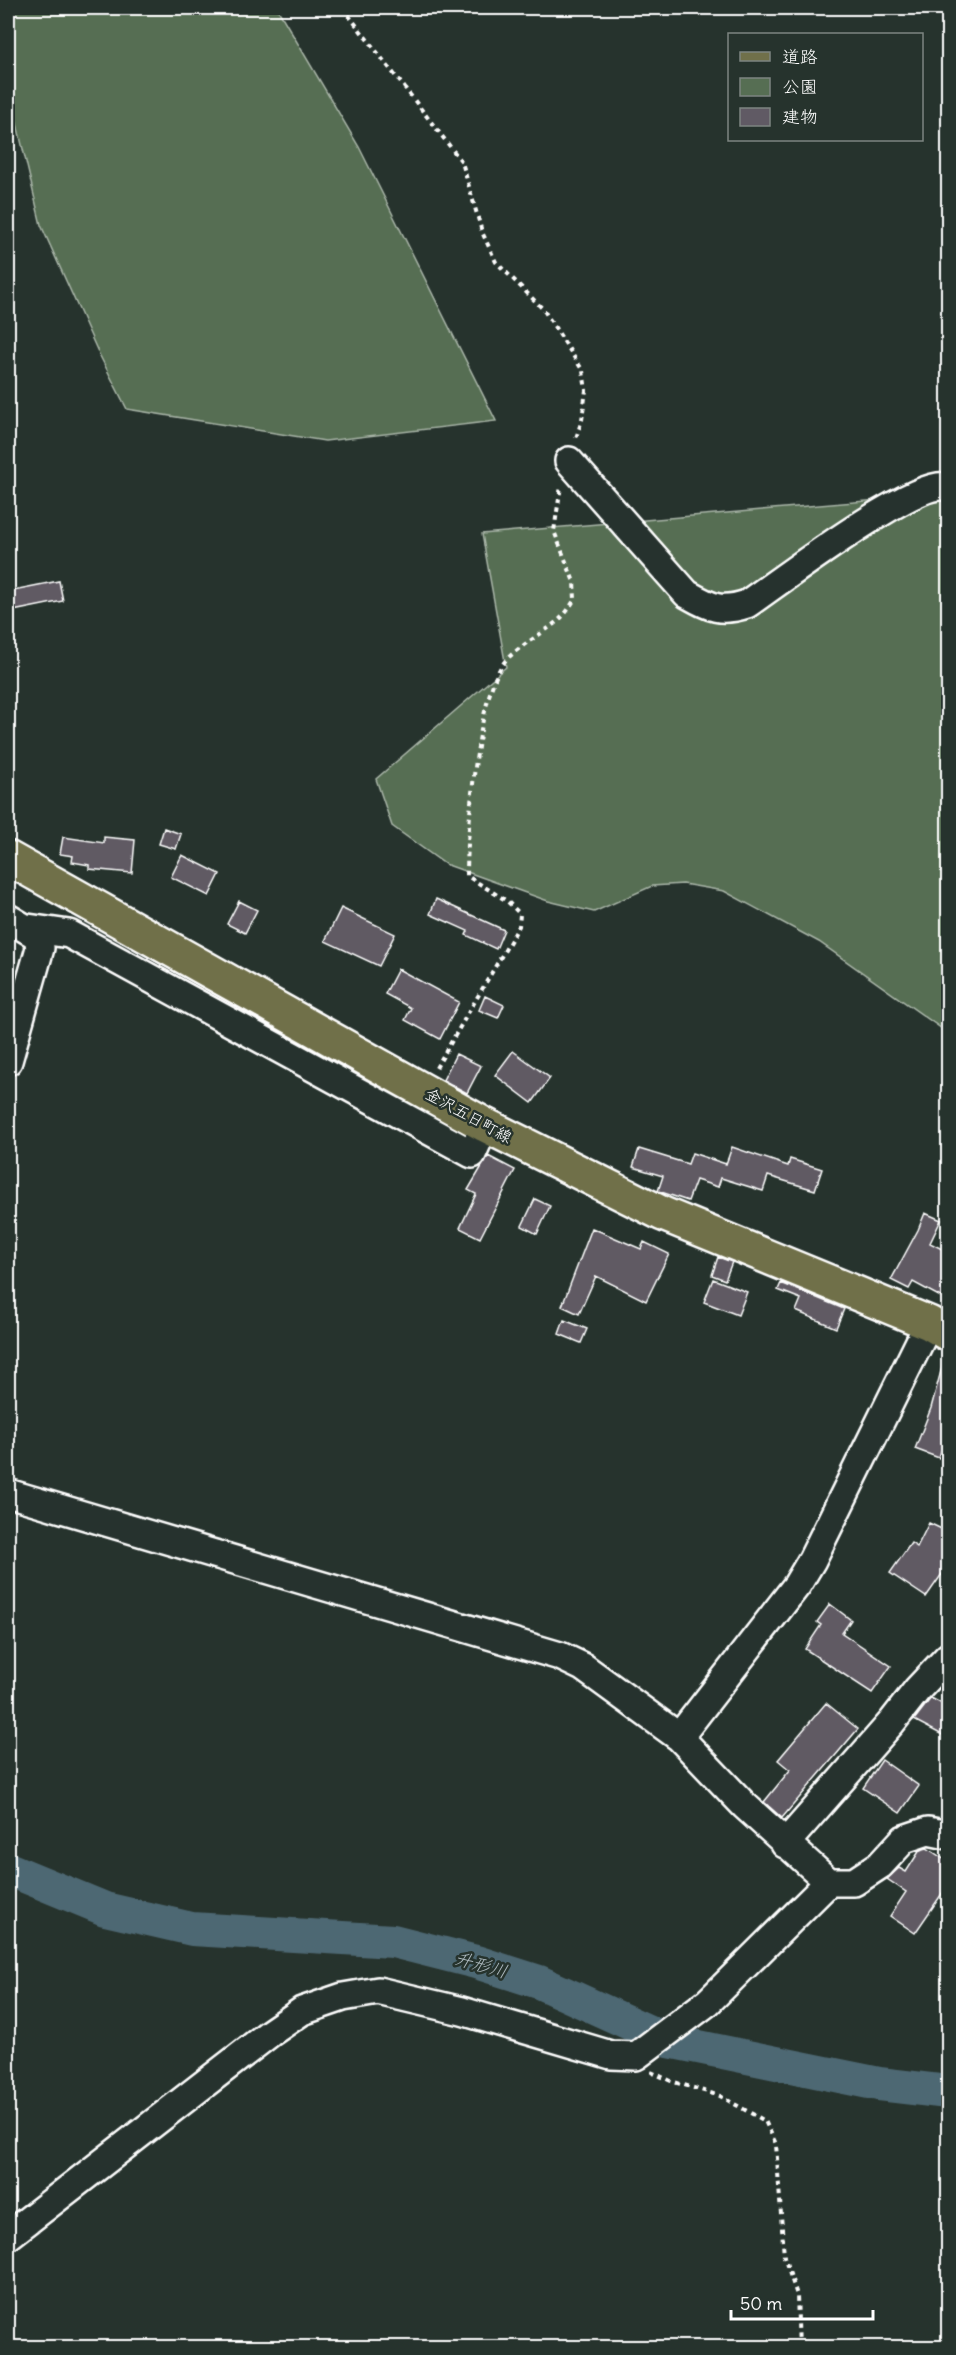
<svg xmlns="http://www.w3.org/2000/svg" width="956" height="2355" font-family="Delius,'Klee One',sans-serif">
	<style>
		.green { fill: #566e53; stroke: #aab6a9; stroke-width: 1.5 }
		.lines { fill: none; stroke-linecap: round; stroke-linejoin: round }
		.river { stroke: #4e6873; stroke-width: 34 }
		.building { fill: #605a64; stroke: #fff; stroke-width: 1.5 }
		.minor-casing { stroke: #fff; stroke-width: 32 }
		.major-casing { stroke: #fff; stroke-width: 38 }
		.path { stroke: #fff; stroke-width: 4; stroke-dasharray: 4.5 4.5; stroke-linecap: butt }
		.minor { stroke: #26332d; stroke-width: 27 }
		.major { stroke: #70704a; stroke-width: 33 }
		.labels { text-anchor: middle; stroke-width: 5; stroke-linejoin: round; paint-order: stroke }
		.street-label { font-size: 16px; fill: #fff; stroke: #26332d }
		.water-label { font-size: 18px; font-style: italic; fill: #afbbc0; stroke: #26332d }
	</style>
	<rect width="100%" height="100%" fill="#26332d"/>
	<filter id="ink" filterUnits="userSpaceOnUse"><feTurbulence type="fractalNoise" baseFrequency=".0167" numOctaves="2"/><feDisplacementMap in="SourceGraphic" scale="12" xChannelSelector="R" yChannelSelector="G"/><feConvolveMatrix kernelMatrix="1 2 1 2 8 2 1 2 1" color-interpolation-filters="sRGB"/></filter>
	<g filter="url(#ink)">
		<path class="green" d="M8,8h269l82,139 137,274 -171,20 -198,-32 -29,-57 -57,-127 -33,-139z
			M948,494v539l-129,-91 -95,-51 -41,-7 -31,2 -58,26 -46,-11 -103,-37 -53,-38 -16,-47 130,-112 -24,-133z"/>
		<g class="lines">
			<path class="river" d="M8,1869l97,40 87,20 201,12 83,21 63,20 130,59 210,43 69,8"/>
		</g>
		<path class="building" d="M59,581l4,20 -55,11v-21z
			M164,828l17,6 -5,15 -17,-5z
			M63,837l41,6v-6l31,3 -3,33 -43,-4v-4l-17,-3 1,-6 -13,-2z
			M182,855l38,19 -11,22 -38,-19z
			M436,899l68,31 -8,19 -30,-14 2,-4 -38,-17z
			M239,901l18,9 -12,23 -18,-9z
			M341,908l54,26 -16,32 -54,-25z
			M398,969l61,33 -19,37 -35,-19 6,-12 -26,-14z
			M485,996l19,9 -6,13 -19,-8z
			M513,1051l37,27 -18,25 -37,-28z
			M456,1054l25,12 -14,27 -24,-13z
			M732,1147l56,19 2,-7 32,10 -7,21 -47,-14 -5,15 -42,-13 -3,9 -22,-7 -8,21 -30,-10 5,-15 -30,-9 6,-18 49,15 4,-11 34,11z
			M488,1156l27,14 -35,68 -20,-10 16,-34 -8,-4z
			M535,1199l15,7 -13,28 -15,-8z
			M925,1213l16,7 -11,23 18,9v49l-35,-19 -4,7 -18,-9 27,-50z
			M592,1228l49,21 3,-7 25,12 -23,47 -50,-25 -17,38 -17,-8z
			M718,1257l14,5 -7,18 -13,-5z
			M713,1279l34,13 -9,23 -34,-13z
			M781,1283l63,26 -8,19 -40,-17 5,-12 -23,-9z
			M564,1320l23,9 -6,14 -22,-9z
			M944,1360l4,1v93l-7,-3 -2,7 -24,-9 16,-41z
			M929,1523l19,9v45l-6,-3 -16,23 -36,-24 21,-30 6,4z
			M830,1604l21,16 -9,13 49,33 -19,27 -67,-44 16,-24 -4,-3z
			M931,1698l17,9v31l-34,-18z
			M826,1703l32,26 -76,89 -18,-16 26,-32 -12,-10z
			M882,1760l37,26 -19,27 -37,-25z
			M927,1848l21,14v23l-33,48 -25,-17 16,-24 -19,-13 12,-11 7,4 14,-22z"/>
		<g class="lines">
			<g class="minor-casing">
				<path id="minor" d="M569,461l118,133c23,13 33,19 60,10 32,-22 170,-127 201,-117
					M8,918l30,18 2,12 -32,113
					M28,928l41,6 403,220 13,-29
					M8,1493l552,163 23,11 96,70 66,69 84,76h25l26,-17 24,-26 24,-8 20,4
					M679,1737l118,-152 15,-25 117,-237
					M785,1844l107,-122 25,-32 31,-33
					M8,2236l262,-203 32,-22 41,-14 35,-6 84,20 149,44 25,1 72,-54 121,-120"/>
			</g>
			<g class="major-casing">
				<path id="major" d="M8,858l477,267 178,89 266,109 19,11"/>
			</g>
			<path class="path" d="M343,8l119,154 20,70 14,30 47,47 40,62 3,19 -4,30 -7,21
				M436,1068l83,-142 1,-12 -13,-13 -40,-25c0,-45 10,-187 40,-217 16,-16 38,-26 55,-42 5,-5 9,-12 13,-18l-1,-17 -20,-51 7,-45
				M651,2072l20,9 49,15 45,25 11,23 8,113 13,38 2,53"/>
			<use href="#minor" class="minor"/>
			<use href="#major" class="major"/>
		</g>
	</g>
	<g class="labels">
		<g class="street-label">
			<text transform="translate(469 1115) rotate(29)" y="6">金沢五日町線</text>
		</g>
		<g class="water-label">
			<text transform="translate(481 1965) rotate(16)" y="6">升形川</text>
		</g>
	</g>
	<rect width="956" height="2355" fill="none" stroke="#26332d" stroke-width="30"/>
	<rect x="15" y="15" width="926" height="2325" fill="none" stroke="#fff" stroke-width="2" filter="url(#ink)"/>
	<rect x="728" y="33" width="195" height="108" fill="#26332d" stroke="#7d8581" stroke-width="1.5"/>
	<rect x="740" y="52" width="30" height="9" fill="#70704a" stroke="#7d8581" stroke-width="1.5"/>
	<text x="782" y="63" font-size="18" fill="#ffffff">道路</text>
	<rect x="740" y="78" width="30" height="18" fill="#566e53" stroke="#7d8581" stroke-width="1.5"/>
	<text x="782" y="93" font-size="18" fill="#ffffff">公園</text>
	<rect x="740" y="108" width="30" height="18" fill="#605a64" stroke="#7d8581" stroke-width="1.5"/>
	<text x="782" y="123" font-size="18" fill="#ffffff">建物</text>
	<path d="M731 2310v9h142v-9" fill="none" stroke="#ffffff" stroke-width="3"/>
	<text x="740" y="2310" font-size="18" fill="#ffffff" stroke="#26332d" stroke-width="4.5" paint-order="stroke">50 m</text>
</svg>
